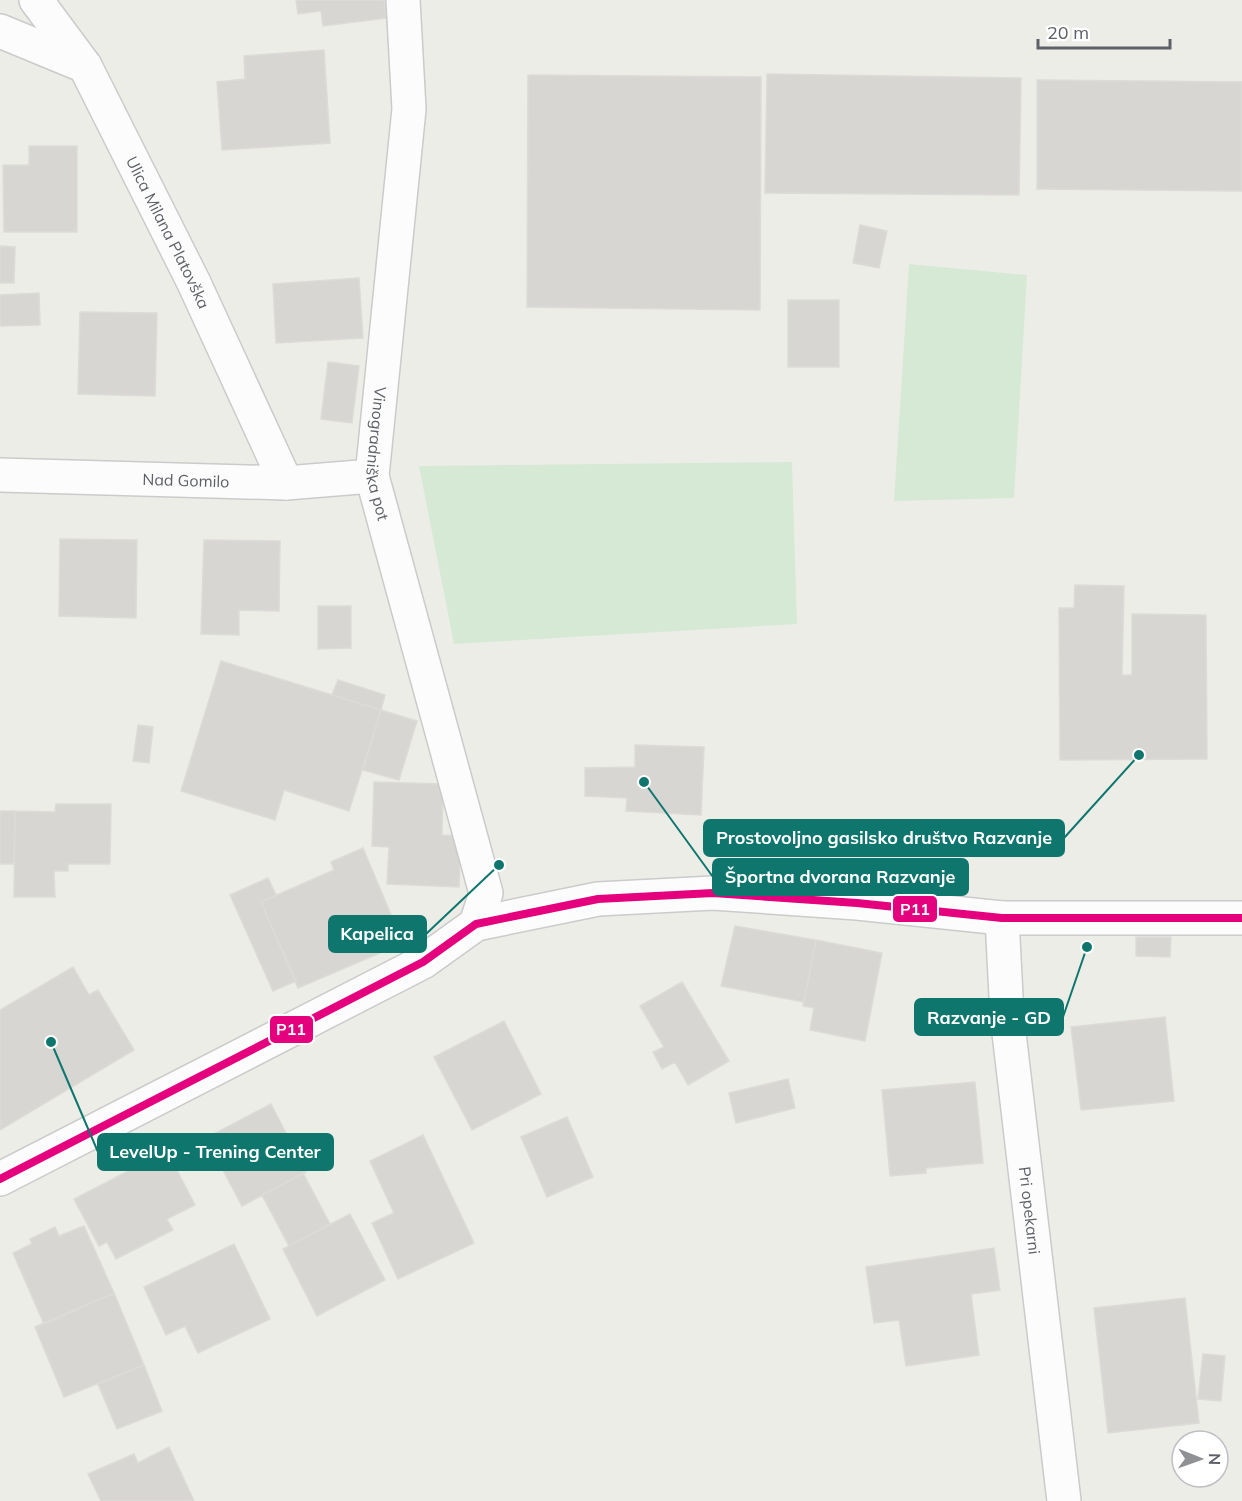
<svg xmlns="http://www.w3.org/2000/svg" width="1242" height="1501" font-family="Mulish,sans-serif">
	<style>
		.green { fill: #d6e9d5 }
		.building { fill: #d7d6d3; stroke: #dcdbd7; stroke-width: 1.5 }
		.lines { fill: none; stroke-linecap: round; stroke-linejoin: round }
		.minor-casing { stroke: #cacbca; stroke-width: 36 }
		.tertiary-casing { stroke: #cacbca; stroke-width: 36 }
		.minor { stroke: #fcfcfc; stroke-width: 33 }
		.tertiary { stroke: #fcfcfc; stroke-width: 33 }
		.bus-1-casing { stroke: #fff; stroke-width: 12 }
		.bus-1 { stroke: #e5007d; stroke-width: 8 }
		.labels { text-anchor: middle; stroke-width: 5; stroke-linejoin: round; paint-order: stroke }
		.street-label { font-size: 16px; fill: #5d6066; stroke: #fff }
		.leader { fill: none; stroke: #0f766e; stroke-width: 2 }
		.callout-dot { fill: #0f766e; stroke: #fff; stroke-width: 2 }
		.callout { fill: #0f766e; stroke: #0f766e; stroke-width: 2 }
		.callout-label { font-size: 18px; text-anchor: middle; font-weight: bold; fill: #fff }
		.line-badge { stroke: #fff; stroke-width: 2 }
		.badge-label { font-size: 16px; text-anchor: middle; font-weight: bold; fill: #fff }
	</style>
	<rect width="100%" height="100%" fill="#edede8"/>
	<path class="green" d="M909,264l118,11 -13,223 -120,3z
		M792,462l5,162 -343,20 -35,-178z"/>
	<path class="building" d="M296,0h88l2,18 -63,8 -2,-15 -23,3z
		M324,50l6,93 -108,7 -5,-68 28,-3 -1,-23z
		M767,74l254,4 -2,117 -254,-2z
		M528,75l233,2 -1,233 -233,-3z
		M1037,80l205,2v109l-205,-2z
		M29,146h48v86h-73l-1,-67h26z
		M860,225l27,6 -8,37 -26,-5z
		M0,246l15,1 -1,36h-14z
		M359,278l4,60 -87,5 -3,-59z
		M39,293l1,32 -40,1v-31z
		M788,300h51v67h-51z
		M80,312l77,1 -2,83 -77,-2z
		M328,362l31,4 -7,57 -31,-4z
		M60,539l77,1 -1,78 -77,-2z
		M204,540l76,1 -1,70 -40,-1v25l-38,-1z
		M1075,585l49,1 -2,89h10v-61l74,1 1,144 -147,1 -1,-152h15z
		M318,606h33v42l-33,1z
		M221,661l160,49 -32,101 -65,-21 -9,30 -94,-29z
		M338,680l47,15 -4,15 -49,-15z
		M381,710l36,11 -18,59 -36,-10z
		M138,725l15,2 -4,36 -16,-2z
		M635,745l69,2 -3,68 -75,-4 1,-13 -42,-2v-28l50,-1z
		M374,782l69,2 -1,51 19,1 -2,51 -72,-3 2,-37 -17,-1z
		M56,804h55l-1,60h-42v7h-14l1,26h-41l1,-86 40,1z
		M0,811h15l-1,53h-14z
		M363,848l40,95 -105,45 -37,-86 73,-32 -3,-8z
		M268,878l8,17 -15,7 35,79 -23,10 -43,-96z
		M735,926l81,14 -12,62 -83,-16z
		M1136,937h35l-1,20 -34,-1z
		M816,940l66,13 -17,88 -55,-11 4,-22 -11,-2z
		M73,967l16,28 9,-5 36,60 -134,80v-120z
		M682,982l47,79 -41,24 -13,-23 -13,7 -9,-17 11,-5 -24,-41z
		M1165,1017l9,84 -93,9 -10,-83z
		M504,1021l37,73 -69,36 -38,-73z
		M788,1079l7,29 -59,15 -7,-30z
		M975,1082l8,81 -57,5v5l-36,3 -8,-86z
		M271,1104l35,68 -64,34 -36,-68z
		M567,1117l26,60 -46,20 -26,-60z
		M423,1135l51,108 -76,36 -26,-56 22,-10 -24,-52z
		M167,1151l28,54 -28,14 6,11 -57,29 -9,-17 -8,4 -25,-47z
		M303,1173l27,51 -41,22 -27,-51z
		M350,1214l35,66 -68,36 -34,-67z
		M84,1226l30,67 -70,31 -31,-71 19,-9 -2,-5 25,-12 4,9z
		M234,1244l36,75 -72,34 -13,-27 -19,9 -22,-48z
		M994,1248l6,42 -29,4 8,61 -73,11 -7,-46 -25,3 -8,-56z
		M114,1293l30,72 -80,32 -29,-70z
		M1185,1298l14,125 -91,10 -14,-125z
		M1203,1354l22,2 -4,45 -23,-2z
		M144,1365l18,46 -45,18 -19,-45z
		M169,1447l25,54h-93l-13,-27 46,-20 4,9z"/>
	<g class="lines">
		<g class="minor-casing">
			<g id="minor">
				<path d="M36,0l49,66"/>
				<path id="s1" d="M403,0l6,109 -37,367 114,417 -10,31"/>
				<path id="s2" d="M0,31l85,35 109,217 92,200"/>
				<path id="s3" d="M0,475l286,8 86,-7"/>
				<path id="s4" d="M1002,918l5,98 57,485"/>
			</g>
		</g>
		<g class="tertiary-casing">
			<path id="tertiary" d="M0,1179l423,-217 53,-38 122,-25 115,-6 144,10 145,15h240"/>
		</g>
		<use href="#minor" class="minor"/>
		<use href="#tertiary" class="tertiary"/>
		<g class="bus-1-casing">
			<path id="bus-1" d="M0,1179l423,-217 53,-38 122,-25 115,-6 144,10 145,15h240"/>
		</g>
		<use href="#bus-1" class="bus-1"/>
	</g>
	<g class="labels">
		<g class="street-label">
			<text dy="6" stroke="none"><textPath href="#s2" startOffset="278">Ulica Milana Platovška</textPath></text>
			<text dy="6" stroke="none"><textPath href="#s1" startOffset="456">Vinogradniška pot</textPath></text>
			<text dy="6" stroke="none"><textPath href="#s3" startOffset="186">Nad Gomilo</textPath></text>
			<text dy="6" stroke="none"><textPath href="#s4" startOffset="294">Pri opekarni</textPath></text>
		</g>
	</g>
	<path class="leader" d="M1139 755L1064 838M644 782L713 877M499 865L426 934M1087 947L1063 1017M51 1042L98 1152"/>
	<g class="callout-dot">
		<circle cx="1139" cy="755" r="6"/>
		<circle cx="644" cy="782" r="6"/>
		<circle cx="499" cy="865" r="6"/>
		<circle cx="1087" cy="947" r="6"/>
		<circle cx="51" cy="1042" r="6"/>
	</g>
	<g class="callout">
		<rect x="704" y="820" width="360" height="36" rx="6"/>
		<rect x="713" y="859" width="255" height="36" rx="6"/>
		<rect x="329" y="916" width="97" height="36" rx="6"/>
		<rect x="915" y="999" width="148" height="36" rx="6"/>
		<rect x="98" y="1134" width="235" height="36" rx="6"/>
	</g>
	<g class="callout-label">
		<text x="884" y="844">Prostovoljno gasilsko društvo Razvanje</text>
		<text x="840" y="883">Športna dvorana Razvanje</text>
		<text x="377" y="940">Kapelica</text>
		<text x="989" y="1024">Razvanje - GD</text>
		<text x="215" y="1158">LevelUp - Trening Center</text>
	</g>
	<g class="line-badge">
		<rect x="892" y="895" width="46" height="28" rx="6" fill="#e5007d"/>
		<rect x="269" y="1015" width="45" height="29" rx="6" fill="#e5007d"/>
	</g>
	<g class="badge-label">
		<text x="915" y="915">P11</text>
		<text x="291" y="1035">P11</text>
	</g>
	<g transform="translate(1200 1459) rotate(91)"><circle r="28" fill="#ffffff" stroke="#bebfc2" stroke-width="1.5"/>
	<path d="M0-4.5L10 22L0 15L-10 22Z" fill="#8f9194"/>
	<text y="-9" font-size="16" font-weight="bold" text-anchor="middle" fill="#5d6066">N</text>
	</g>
	<path d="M1038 39v9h132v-9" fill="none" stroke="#5d6066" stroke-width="3"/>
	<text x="1047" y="39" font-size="18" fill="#5d6066" stroke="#ffffff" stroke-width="4.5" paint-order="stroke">20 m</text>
</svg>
